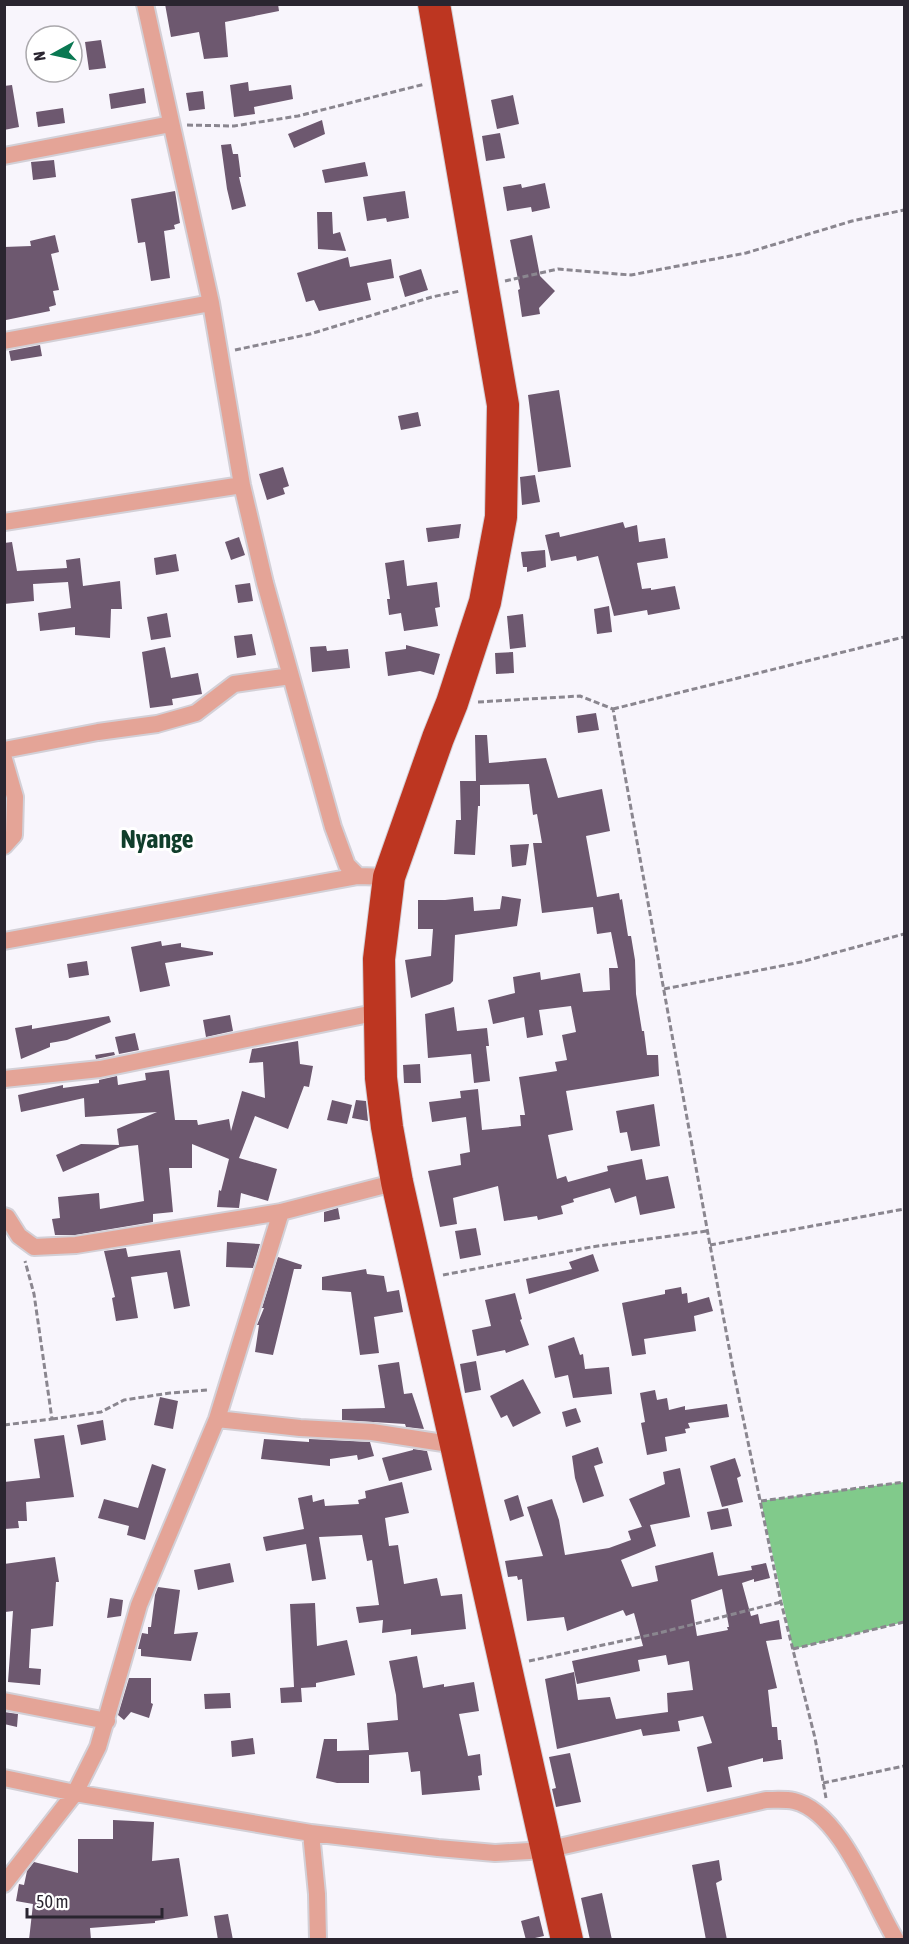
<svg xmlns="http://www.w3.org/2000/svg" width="909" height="1944" font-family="'Asap Condensed',sans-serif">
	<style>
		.forest { fill: #81ca8b }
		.building { fill: #6d586f; fill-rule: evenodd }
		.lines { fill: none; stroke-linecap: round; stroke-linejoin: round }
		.street-casing { stroke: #d3d0d7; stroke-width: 20 }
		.highway-casing { stroke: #d3d0d7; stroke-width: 34 }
		.path { stroke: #8a868f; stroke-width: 3; stroke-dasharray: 6 3; stroke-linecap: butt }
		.street { stroke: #e4a497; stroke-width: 16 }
		.highway { stroke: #bd3621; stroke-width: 32 }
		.labels { text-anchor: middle; stroke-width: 6; stroke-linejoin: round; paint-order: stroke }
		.district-label { font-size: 26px; font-weight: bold; fill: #103e2b; stroke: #fff }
	</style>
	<rect width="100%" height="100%" fill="#f8f5fc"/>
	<path class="forest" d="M904,1482v140l-111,27 -32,-148z"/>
	<path class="building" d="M165,4h113l1,7 -54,11 3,35 -24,2 -5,-27 -28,5z
		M101,40l5,28 -17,2 -4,-28z
		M248,82l1,9 42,-6 2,14 -39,8 1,7 -21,3 -4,-32z
		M12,85l7,42 -15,3v-44z
		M144,88l2,15 -35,6 -2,-15z
		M203,91l2,18 -16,2 -3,-18z
		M513,95l6,29 -22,5 -6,-29z
		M63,108l2,15 -27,4 -2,-15z
		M322,120l3,14 -31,14 -6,-14z
		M500,133l5,25 -19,3 -4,-25z
		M231,144l2,10h5l3,23h-2l7,29 -14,4 -5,-21 -6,-44z
		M54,160l2,17 -23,3 -2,-18z
		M365,162l3,14 -43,7 -3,-13z
		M545,183l5,25 -18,4 -1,-5 -24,4 -4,-24 18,-3 1,4z
		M175,191l5,32 -6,2 1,4 -11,2 6,47 -19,3 -6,-39 -7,1 -7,-44z
		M405,191l4,27 -22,4 -1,-4 -19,3 -4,-24z
		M317,212h15l1,22 7,-2 6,19 -28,-2z
		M55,235l4,17 -8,2 8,36 -6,1 3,14 -7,2 1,4 -44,9 -2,-73 27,-1 -1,-5z
		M532,235l8,41 15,15 -16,17 1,6 -18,3 -4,-27 2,-1 -10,-49z
		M348,257l2,10 41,-8 3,19 -27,5 4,17 -52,11 -5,-11 -8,2 -9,-29z
		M421,269l7,21 -23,7 -6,-21z
		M40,345l2,11 -31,5 -2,-10z
		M559,390l12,77 -33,5 -10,-77z
		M418,412l3,14 -20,4 -3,-14z
		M283,467l6,19 -6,2 2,6 -18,6 -8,-26z
		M535,475l5,27 -18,3 -2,-28z
		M623,522l2,6 12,-3 2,17 26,-4 3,20 -31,5 5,26 9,-1v2l24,-4 5,23 -32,6 -1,-5 -33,6 -16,-60 -21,5 -1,-5 -25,5 -6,-26 14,-3 1,5z
		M461,524l-2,14 -31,4 -2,-14z
		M239,537l6,18 -14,5 -6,-18z
		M12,542l5,29 50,-3 -1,-8 14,-2 3,28 37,-5 2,28h-11l-1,29 -35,-3v-8l-35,4 -2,-18 33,-5 -3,-26 -35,2 1,17 -30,3v-61z
		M545,550l1,17 -19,5v-5h-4l-2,-15z
		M176,554l3,17 -23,4 -2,-17z
		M404,560l3,26 30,-4 3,25 -5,1 3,18 -34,5 -3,-18 -12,2 -2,-16h3l-5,-36z
		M250,583l3,18 -15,2 -3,-18z
		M609,606l3,26 -15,2 -3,-25z
		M167,613l4,24 -20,3 -4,-23z
		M523,614l3,33 -16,2 -3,-33z
		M252,634l4,21 -19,3 -3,-22z
		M406,645l34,9 -6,21 -14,-4 -32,5 -3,-24 21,-3z
		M326,646l1,5 21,-2 2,19 -38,4 -2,-25z
		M165,647l6,31 27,-5 4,21 -30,5 1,6 -23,3 -8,-56z
		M513,652l1,21 -18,1 -1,-21z
		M596,713l3,17 -21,3 -2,-17z
		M475,735h12l2,28 57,-5 12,40 44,-9 8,42 -24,5 11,61 22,-4 1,7 2,-1 6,37h3l4,24 1,34 6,37h2l3,24h11l1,21 -93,15 7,39 -25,5 9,44 9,-3 2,6 40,-11 -1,-5 35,-7 4,21 22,-4 7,32 -35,7 -4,-19 -21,7 -5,-15 -37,11 1,3 -13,4 2,8 -25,6 -1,-4 -33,5 -6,-35 -45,12 4,26 -17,3 -12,-56 33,-6 -1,-11 10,-2 -4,-35 -34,5 -3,-20 32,-4 -1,-7 18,-2 4,41 39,-4 -1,-11h5l-6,-38 38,-6 -2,-9 12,-2 -5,-25 14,-3 -5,-26 -32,4 4,25 -16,3 -3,-21 -31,7 -5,-24 27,-7 -2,-16 27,-5 1,8 39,-7 3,19 27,-2 -1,-22h9l-7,-36 -14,2 -4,-27 -51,6 -9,-70h9l-5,-29 -4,1 -4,-31 -49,1v21h-2l-3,49 -21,-1 2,-34h5l-1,-39h16z
		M529,844l-3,21 -14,2 -2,-22z
		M502,896l19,3 -4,27 -62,9 -2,46 -3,3 -39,14 -6,-38 26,-4 2,-27h-15v-29h27l28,-3 1,14 26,-2z
		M161,941l1,5 19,-3v4l32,5v3l-48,8 5,23 -30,6 -9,-45z
		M87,961l2,14 -20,3 -2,-14z
		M454,1007l3,24 30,-3 2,18h-3l4,35 -16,2 -3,-29 -43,4 -3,-44z
		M230,1015l3,16 -27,6 -3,-17z
		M109,1016l2,6 -44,18 -17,3v4l-29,12 -6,-31 17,-3v4z
		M135,1033l4,17 -20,4 -4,-17z
		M298,1041l2,23 13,2 -4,21 -5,-1 -16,43 -33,-13 -16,42 38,11 -9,32 -27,-8 -2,15 -22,-1 2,-17 2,1 8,-32 -37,-15v24h-23l4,44 -20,2v8l-78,13h-20l-3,-16 8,-1 -2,-21 41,-4 1,16 44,-8 -6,-56 -18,2 -57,25 -7,-17 25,-11 38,1 -2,-16 40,-17 -72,5 -1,-19 -63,14 -3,-17 45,-10v3l36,-5v-3l18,-4 1,9 28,-5 -1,-7 24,-3 6,50h22l1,5 31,-6 2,12 11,-40 23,7 -2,-36 -14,1 3,-14z
		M114,1052l1,3 -19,4 -1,-4z
		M420,1064l1,19h-17l-1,-18z
		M332,1100l20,5 -5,19 -20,-4z
		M356,1100l10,1 2,20 -16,-3z
		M654,1104l6,42 -29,5 -4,-19 -7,1 -4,-22z
		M338,1208l2,11 -16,3v-10z
		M476,1228l5,27 -21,4 -5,-28z
		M227,1242l33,2 -7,24 -27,-1z
		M126,1248l2,9 52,-7 10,56 -16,3 -7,-37 -36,5 7,41 -22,3 -4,-23 3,-1 -11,-46z
		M593,1254l6,17 -70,23 -3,-15 46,-10 -3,-7z
		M278,1257l24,8 -1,4h-7l-21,86 -18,-3 4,-27h-2l7,-17h-2z
		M366,1269l1,5 17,2 3,16 12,-2 4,22 -29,5 5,36 -19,2 -9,-63 -29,-2v-13z
		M681,1287l1,7 5,-1 1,10 21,-6 4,14 -19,5 2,15 -52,8 2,15 -14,2 -10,-53 43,-9v-4z
		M515,1293l7,26 -2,1 9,25 -23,8 -1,-3 -28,6 -5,-26 19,-4 -6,-26z
		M574,1337l6,18 3,-1 2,15 24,-2 3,27 -39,4 -5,-23 -13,3 -7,-32z
		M476,1361l5,29 -16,3 -5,-29z
		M399,1362l5,32 8,-1 12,36 -18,-2 -1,-3 -63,-4v-11l43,-1 -7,-43z
		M523,1379l18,34 -28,14 -6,-12 -6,3 -11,-22z
		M655,1390l2,10 10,-2 2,12 16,-4v4l42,-6 2,13 -41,6 2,5 -5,1 1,4 -21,4 2,14 -20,4 -6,-32 4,-1 -5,-29z
		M160,1397l18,4 -5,28 -19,-4z
		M576,1408l5,14 -15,5 -4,-15z
		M103,1420l3,20 -25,5 -4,-20z
		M64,1435l10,62 -48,5 1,19h-9l1,7 -15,1v-47l36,-4 -6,-39z
		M264,1439l45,3v-3l61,3 4,14 -16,4 -1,-5 -27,4v7l-69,-7z
		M598,1447l5,16 -9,3 10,30 -21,7 -8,-25 -3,-22z
		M413,1449l14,2 5,19 -43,11 -7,-23 31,-8z
		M735,1458l6,18 -4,2 6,24 -21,5 -12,-41z
		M152,1464l14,5 -21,71 -18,-5 2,-9 -31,-8 6,-19 34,9z
		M680,1468l10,49 -40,8 6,21 -35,14 11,27 26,-6 -3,-15 58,-14 5,24 34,-6 -1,-4 15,-3 4,15 -16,4v-3l-12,4 9,33 7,-2 2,10 19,-4 3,19 -16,2 11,47 -9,2 4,37h5l1,13h3l2,19 -20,3v-4l-35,9 4,20 -25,5 -10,-45 15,-4 -9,-27 -25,5 2,10 -37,5 -2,-7 -84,20 -12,-70 29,-7 4,28 32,-3 6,22 52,-7 -1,-19 26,-3 -4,-29 -21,4 -2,-10 -28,5 2,11 -63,13 -5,-23 71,-15 -9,-33 -8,3 -3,-6 -56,21 -3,-14 -37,4 -5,-42 -4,1 -1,-4 -9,1 -3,-16 38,-5 -16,-49 25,-8 7,21 6,35 44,-7 22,-8 -3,-9 17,-5 -3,1 -13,-28 36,-15 -2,-12zM722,1589l7,38h-2l1,3 -31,6 -6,-36z
		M402,1482l7,31 -24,5 4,28 9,-1 6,39 33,-6 4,18 21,-2 4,35 -55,6v-6l-29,4 1,-13 -24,3 -3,-16 23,-2 -7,-45 -5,1 -5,-26 -43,2 7,42 -14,2 -6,-37 -40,7 -3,-14 41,-8 -6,-31 14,-3 1,7 11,-3 1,7 34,-2 -1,-4 8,-2 -1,-7z
		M518,1495l6,21 -14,5 -6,-21z
		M728,1508l4,18 -21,4 -4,-18z
		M55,1557l4,25h-3l-3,44 -22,3 -2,39 12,1 -1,16 -32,-3 5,-71 -8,1 -1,-48z
		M230,1563l4,19 -36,8 -4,-20z
		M158,1587l22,3 -6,44 24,-2 -7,29 -50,-5v-7h-3l4,-16 6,1v-7h3l4,-32z
		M110,1598l13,2 -2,16 -14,2z
		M315,1603l2,43 30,-6 8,35 -39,8v4l-15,1 1,14 -21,1 -1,-15 14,-1 -4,-83z
		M417,1656l6,32 21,-4v3l30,-5 5,29 -20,3 9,42 12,-2 2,21 -4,1 2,14 -58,5 -2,-24 -9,1 -3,-20 -39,3v-5v33h-32l-21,-5 8,-39h13v12l32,-1 -2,-27 31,-3 -2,-25 -7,-34z
		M129,1678h22v25l2,1 -4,14 -18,-6 -7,8 -6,-5z
		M230,1693l1,15 -26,1 -1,-15z
		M4,1712l14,2 -1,13 -13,-3z
		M253,1738l2,16 -23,3 -1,-16z
		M570,1753l11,49 -25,5 -4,-18 4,-1 -7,-31z
		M113,1820l41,2 -2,39 27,-3 9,58 -33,5v2l-65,5 1,12h-62l4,-36 -17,-3 3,-17 5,1 3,-14 7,-9 44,11v-34h35z
		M719,1860l3,20 -6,3 11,57h-21l-14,-75z
		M602,1893l10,47h-22l-9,-42z
		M228,1914l5,26h-15l-4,-24z
		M539,1916l5,20 -18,4 -5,-19z"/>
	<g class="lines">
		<g class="street-casing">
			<path id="street" d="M145,4l66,299 31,182 23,98 68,244 14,38 11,11 31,1
				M4,156l167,-32
				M4,341l207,-38
				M4,522l238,-37
				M4,750l94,-18 59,-8 39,-11 38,-29 57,-8
				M4,759l11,38 -1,38 -10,11
				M4,941l354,-65
				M4,1079l96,-10 279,-57
				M4,1216l3,1 12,19 15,11 42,-2 205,-33 116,-30
				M217,1419l83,9 72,4 84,13
				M4,1701l103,20
				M4,1778l71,15 236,40 127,15 57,5 51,-3 220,-50c9,0 19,-1 28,1 47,11 78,100 102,139
				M311,1833l6,61 1,46
				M4,1884l71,-91 23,-46 41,-142 78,-186 64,-207"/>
		</g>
		<g class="highway-casing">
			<path id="highway" d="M434,4l69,401 -2,112 -16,85 -33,101 -14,35 -49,139 -10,82 2,119 6,49 10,55 170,758"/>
		</g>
		<path class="path" d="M187,125l47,1 64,-10 127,-32
			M505,281l53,-12 73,6 115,-22 106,-32 52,-11
			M235,350l75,-16 122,-37 28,-6
			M478,702l102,-6 33,13 97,536 24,129 47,228 34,136 11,60
			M613,709l291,-72
			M664,989l137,-27 103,-28
			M710,1245l194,-36
			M443,1275l148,-28 116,-16
			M52,1419l49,-7 23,-12 46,-7 38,-3
			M4,1425l48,-6 -18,-125 -9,-33
			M761,1501l143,-19
			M793,1649l111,-27
			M529,1661l130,-28 122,-31
			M823,1783l81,-17"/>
		<use href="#street" class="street"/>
		<use href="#highway" class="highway"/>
	</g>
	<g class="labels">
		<g class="district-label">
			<text x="157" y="848">Nyange</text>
		</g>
	</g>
	<rect width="909" height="1944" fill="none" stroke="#2a2530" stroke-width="12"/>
	<g transform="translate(54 54) rotate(262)"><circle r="28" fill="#ffffff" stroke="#aaa8ac" stroke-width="1.5"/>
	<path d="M0-4.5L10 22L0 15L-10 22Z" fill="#0a7852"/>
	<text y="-9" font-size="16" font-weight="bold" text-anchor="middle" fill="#2a2530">N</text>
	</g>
	<path d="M27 1908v9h135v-9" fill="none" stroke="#2a2530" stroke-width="3"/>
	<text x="36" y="1908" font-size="18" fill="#2a2530" stroke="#ffffff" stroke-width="4.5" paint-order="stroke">50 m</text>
</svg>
